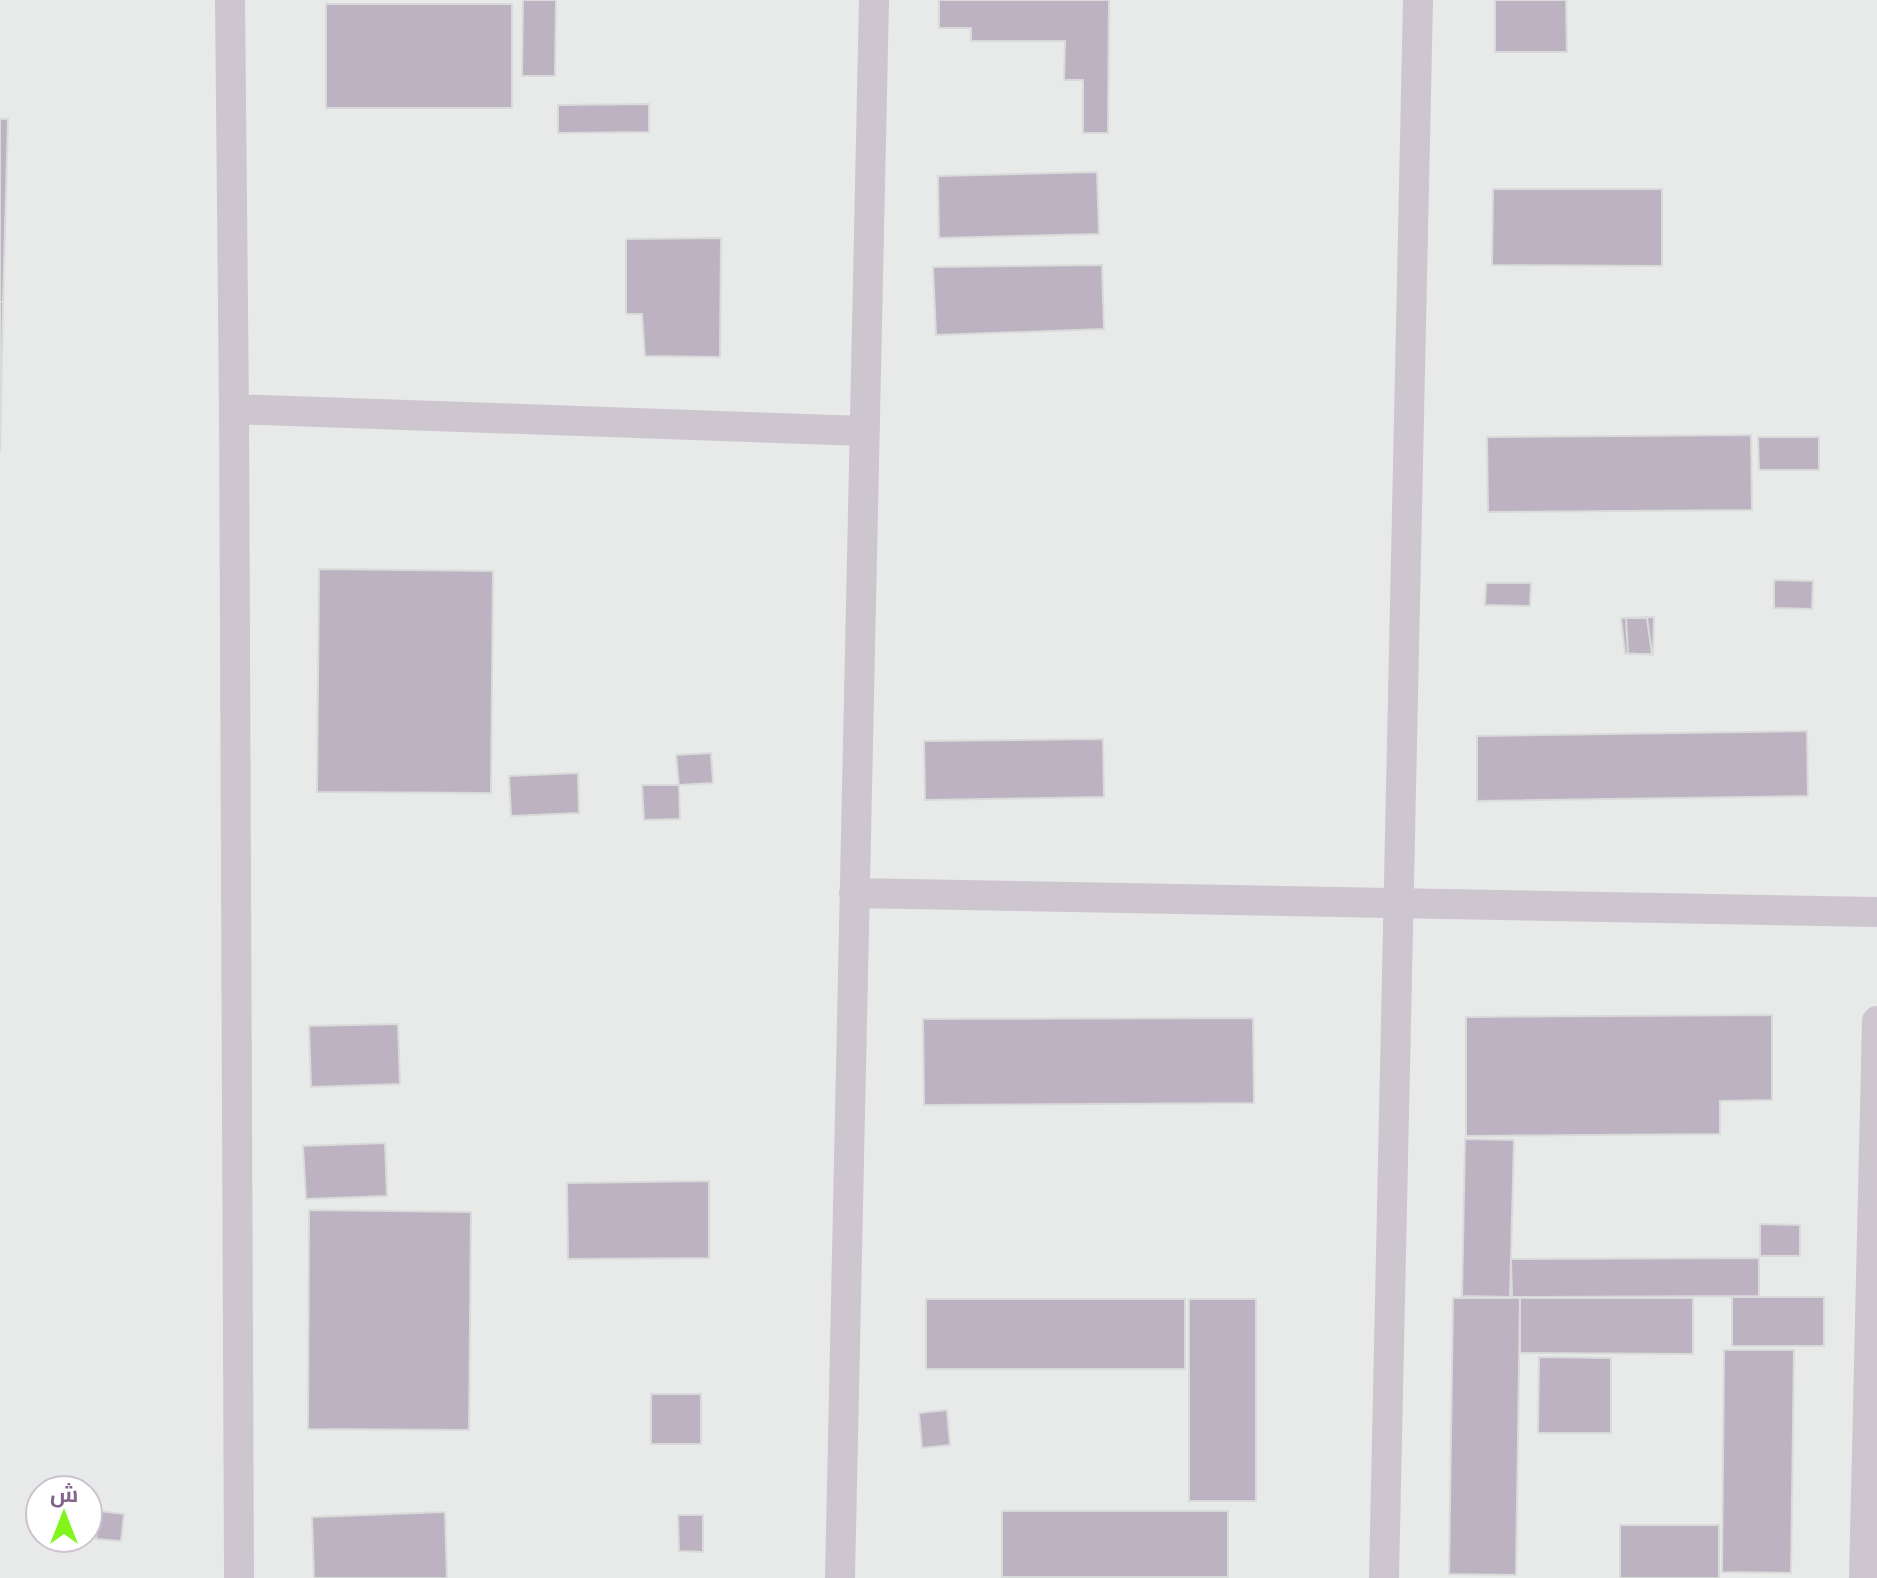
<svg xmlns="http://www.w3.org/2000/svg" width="1877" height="1578" font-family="'Public Sans',Cairo,sans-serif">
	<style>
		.built { fill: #e8eaea; fill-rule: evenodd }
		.building { fill: #bdb2c1; stroke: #d8dbd9; stroke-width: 2 }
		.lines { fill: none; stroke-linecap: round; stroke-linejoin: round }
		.street { stroke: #cdc6cf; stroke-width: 30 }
	</style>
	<rect width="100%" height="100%" fill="#f6f9f7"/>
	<path class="built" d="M0,0h1877v1578h-1877zM40,1490h48v48h-48z"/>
	<path class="building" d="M523,0h33l-1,76h-33z
		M939,0h170l-1,133h-25v-53h-19l1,-39h-94v-13h-32z
		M1495,0h71l1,52h-72z
		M326,4h186v104h-186z
		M649,104v28l-91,1v-28z
		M0,119h8l-5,183h-3z
		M1097,172l2,62 -160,4 -1,-62z
		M1493,189h169v77l-170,-1z
		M721,238l-1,119 -75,-1 -3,-42h-16v-75z
		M1102,265l2,64 -168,6 -3,-68z
		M0,302h3l-3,149z
		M1751,435l1,75 -264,2 -1,-75z
		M1758,437h61v33h-60z
		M319,569l174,2 -2,222 -174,-1z
		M1774,580l39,1 -1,28 -38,-1z
		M1486,583h45l-1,23 -45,-1z
		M1654,617l-1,38 -28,-2 -4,-35z
		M1626,618h21l5,36h-24z
		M1807,731l1,65 -331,5v-65z
		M1103,739l1,58 -179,3 -1,-59z
		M711,753l2,30 -34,2 -3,-30z
		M578,773l1,40 -68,3 -2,-40z
		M642,785h37l1,34 -36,1z
		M1772,1015v85l-52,1v33l-254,2v-119z
		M1253,1018l1,85 -330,2 -1,-86z
		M398,1024l2,60 -89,3 -2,-61z
		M1465,1139l49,1 -4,157 -48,-1z
		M385,1143l2,53 -81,3 -3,-53z
		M709,1181v77l-141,1 -1,-76z
		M309,1210l162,2 -2,218 -161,-1z
		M1760,1224l40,1v31h-40z
		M1759,1258v38l-247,1 -1,-38z
		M1732,1297h92v49h-92z
		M1453,1298h67l-4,277 -67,-1z
		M1520,1298h173v56l-173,-1z
		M926,1299h259v70h-259z
		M1189,1299h67v202h-67z
		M1724,1350h70l-3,223 -69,-1z
		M1539,1357l72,1v75h-73z
		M651,1394h50v50h-50z
		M947,1410l3,35 -28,3 -3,-35z
		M99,1511l25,3 -3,27 -25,-2z
		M1002,1511h226v66h-226z
		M445,1512l2,66h-133l-2,-61z
		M678,1515h25v37l-24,-1z
		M1620,1525h99v53h-99z"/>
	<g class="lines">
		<path class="street" d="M230,0l4,409 5,1169
			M234,409l631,22
			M854,893l1023,19
			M840,1578l34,-1578
			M1384,1578l34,-1578
			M1864,1578l13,-557"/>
	</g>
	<g transform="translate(64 1514)"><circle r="38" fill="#ffffff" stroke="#cdc1d0" stroke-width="2"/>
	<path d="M0-6L14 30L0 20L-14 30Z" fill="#82f41b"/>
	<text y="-12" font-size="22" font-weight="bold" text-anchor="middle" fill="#81658a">ش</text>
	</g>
</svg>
